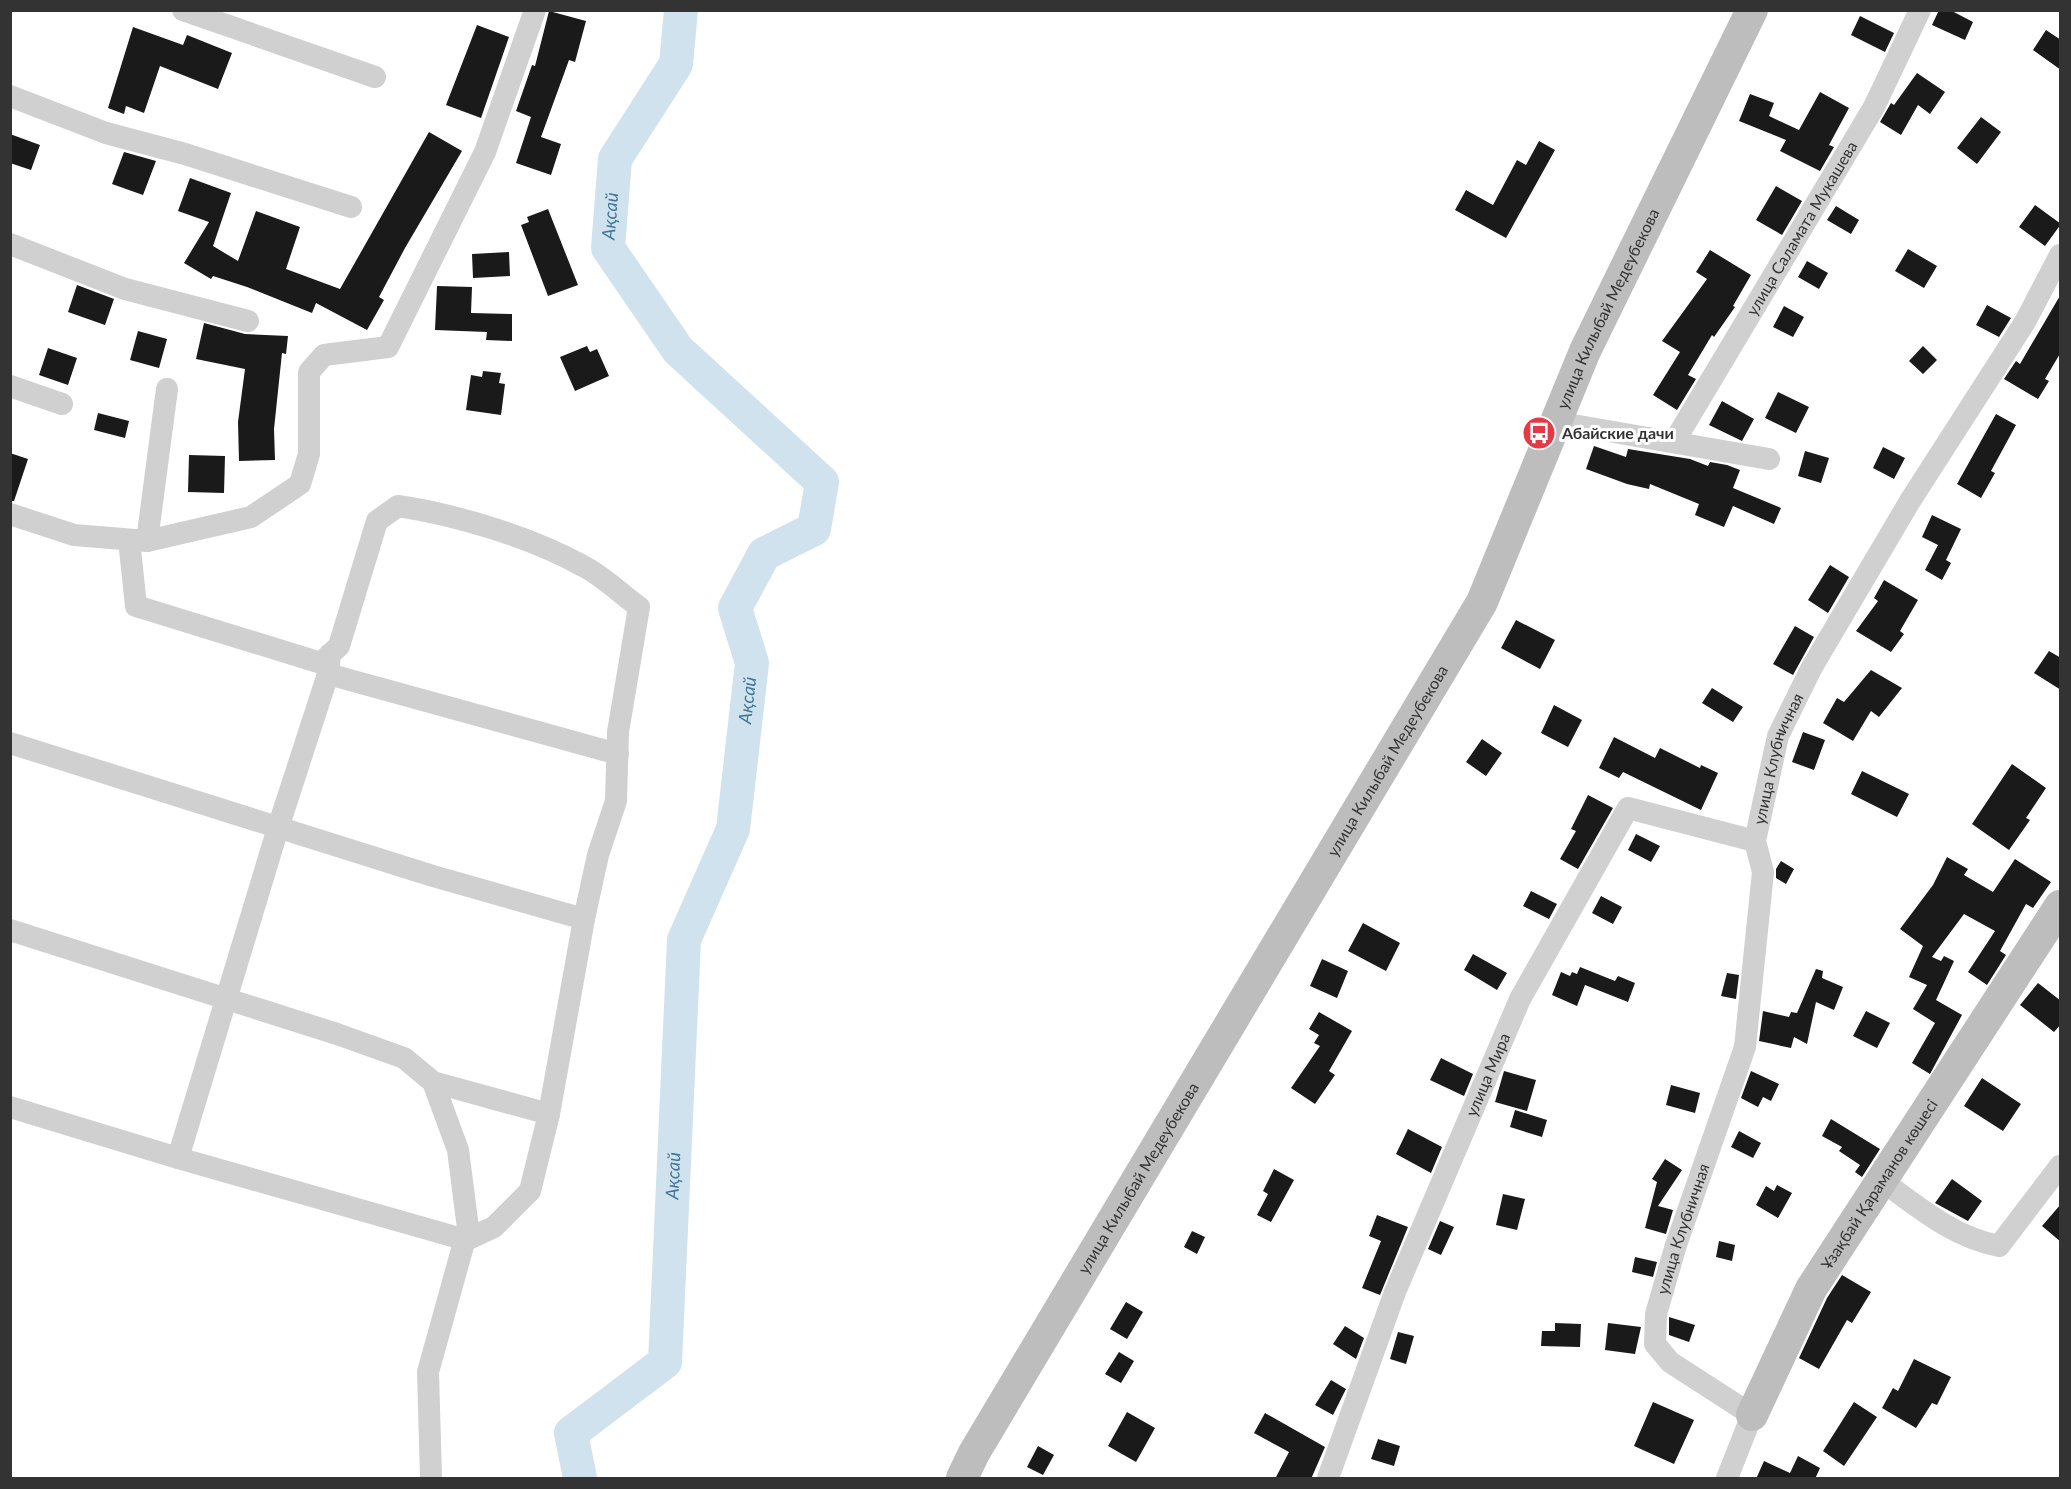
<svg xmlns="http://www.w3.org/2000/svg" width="2071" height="1489" font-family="Lato,sans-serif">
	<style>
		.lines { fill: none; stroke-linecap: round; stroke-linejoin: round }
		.river { stroke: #cfe2ee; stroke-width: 34 }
		.building { fill: #1a1a1a }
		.street { stroke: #d0d0d0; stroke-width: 22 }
		.secondary { stroke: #bdbdbd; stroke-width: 32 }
		.labels { text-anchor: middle; stroke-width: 6; stroke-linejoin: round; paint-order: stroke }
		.street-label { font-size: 16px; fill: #333; stroke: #fff }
		.poi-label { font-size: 16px; font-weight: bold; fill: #333; stroke: #fff; text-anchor: start }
		.water-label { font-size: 18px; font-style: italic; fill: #3f7597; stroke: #fff }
	</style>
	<rect width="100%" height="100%" fill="#fff"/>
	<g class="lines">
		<path class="river" id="s1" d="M580,1478l-9,-45 94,-71 19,-422 49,-111 19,-166 -17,-55 29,-54 50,-25 8,-47 -144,-132 -70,-102 7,-89 61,-95 5,-54"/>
	</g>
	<path class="building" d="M1939,10h11l23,12 -8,18 -33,-15z
		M549,11l37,10 -11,41 -6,-2 -28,77 20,7 -10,31 -35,-12 15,-46 -15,-6 16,-46 3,1z
		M1860,16l34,17 -9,19 -34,-17z
		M477,25l32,12 -28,81 -35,-13z
		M133,27l50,18 4,-10 45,18 -14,36 -58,-23 -16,47 -18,-7 -2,8 -16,-6z
		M2046,30l15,10v30l-28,-20z
		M1917,73l28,19 -15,22 -12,-9 -17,30 -21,-13 11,-19 3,2z
		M1820,92l29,16 -20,37 5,2 -14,24 -40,-20 6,-11 -47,-19 11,-27 24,9 -5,13 30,14z
		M1981,117l20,15 -24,32 -20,-16z
		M429,132l33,19 -57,97 -26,49 5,3 -17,30 -51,-27 -4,10 -65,-26 -34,-11 -2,3 -27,-16 25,-41 -31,-11 12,-33 41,15 -18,53 25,15 18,-50 44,16 -14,42 54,20z
		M10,134l30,11 -9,25 -21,-7z
		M1539,141l16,9 -49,88 -51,-28 11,-20 27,15 24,-45 9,5z
		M124,152l32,9 -13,34 -31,-11z
		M1776,186l26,15 -20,34 -26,-15z
		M2035,205l26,19 -16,22 -26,-19z
		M1836,206l23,14 -8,14 -24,-14z
		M548,209l30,76 -30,11 -27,-71 8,-3 -2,-5z
		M1908,249l29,17 -13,22 -29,-17z
		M1710,250l41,25 -18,31 2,1 -21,30 -2,-2 -24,40 8,4 -19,31 -24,-15 27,-43 -18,-11 45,-62 -11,-7z
		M509,252l1,24 -37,2 -1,-24z
		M1807,261l21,12 -9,16 -21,-12z
		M77,285l37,14 -9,26 -37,-13z
		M437,286l35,1 -1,26 41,1v27l-26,-1 1,-8 -52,-2z
		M2061,294v58l-16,27 4,2 -11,18 -34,-20 12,-18 4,3z
		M1987,305l24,13 -12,19 -23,-12z
		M1784,306l20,11 -11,20 -20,-10z
		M204,323l41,11 43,2 -2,18 -4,-1 -8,76 1,31 -36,1 -1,-39 7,-53 -49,-10z
		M138,331l29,8 -8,29 -29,-8z
		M587,346l3,6 7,-3 12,27 -34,15 -15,-34z
		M1923,346l14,14 -14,14 -14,-13z
		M48,348l29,10 -9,27 -29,-10z
		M483,371l18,2 -2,10 6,1 -4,31 -35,-5 5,-35 11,2z
		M1778,392l31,15 -13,26 -31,-15z
		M1722,401l32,18 -12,22 -33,-16z
		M98,413l31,8 -4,17 -31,-8z
		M1996,414l20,11 -25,46 4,2 -14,25 -24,-14z
		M1594,446l32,11 2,-8 62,10 18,7 2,-4 17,3 13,5 -7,18 48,20 -7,16 -41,-18 -9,21 -29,-12 4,-11 -49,-20 -1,5 -22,-5 -41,-15z
		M1883,447l22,11 -11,21 -21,-11z
		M1805,451l24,7 -8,25 -23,-7z
		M10,453l18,6 -14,42h-4z
		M189,455l36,1 -1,37 -36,-1z
		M1932,515l29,14 -15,31 5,3 -9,17 -17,-10 13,-25 -16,-8z
		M1830,565l19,12 -21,36 -20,-13z
		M1884,580l34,20 -18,31 4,3 -13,18 -35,-21 22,-30 -4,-3z
		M1516,620l39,20 -15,29 -39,-21z
		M1795,626l19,11 -21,38 -20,-11z
		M2049,651l12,7v32l-27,-17z
		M1871,670l31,18 -23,29 -8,-6 -18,30 -30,-18 14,-25 7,4z
		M1712,688l31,19 -10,15 -31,-19z
		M1554,705l28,15 -14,27 -27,-14z
		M1803,732l22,8 -11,30 -22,-8z
		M1614,737l41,21 5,-10 40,20 1,-3 17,8 -17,37 -78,-38 -4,6 -20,-10z
		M1482,739l20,14 -16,23 -20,-14z
		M2012,764l34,24 -20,30 4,2 -21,30 -37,-26z
		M1862,771l47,23 -12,23 -46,-23z
		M1588,795l25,13 -35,61 -18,-10 16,-28 -5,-2z
		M1636,834l24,12 -9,16 -23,-12z
		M1947,857l21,12 -4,6 29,17 22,-33 36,23 -18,26 -7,-4 -26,47 6,4 -19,30 -19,-13 27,-41 -31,-17 -32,43 9,4 3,-5 10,5 -18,39 26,15 -32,59 -18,-11 23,-40 -22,-14 14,-24 -18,-8 14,-31 -23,-17 33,-44z
		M1781,861l13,8 -8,15 -10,-6v-9z
		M1531,891l26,13 -8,15 -26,-13z
		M1601,896l21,11 -9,17 -21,-11z
		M1363,923l37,20 -14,28 -38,-20z
		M1473,954l34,19 -10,17 -33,-20z
		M1322,959l26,12 -11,27 -27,-12z
		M1580,967l35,14 3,-5 17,7 -7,19 -43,-17 -8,21 -25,-11 9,-23 9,4 2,-4 5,2z
		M1816,969l7,2 -1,7 21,9 -9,23 -18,-8 -9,42 -13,-7 -3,11 -32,-7 4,-30 26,6 2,-5 6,1z
		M1727,973l12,2 -3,24 -15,-3z
		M2038,983l23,18v23l-7,8 -34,-27z
		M1866,1011l24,12 -13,25 -24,-12z
		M1319,1012l33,19 -23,40 6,4 -20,29 -24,-16 29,-42 -6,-3 5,-8 -10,-6z
		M1441,1058l32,16 -9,22 -34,-16z
		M1504,1071l32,9 -9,31 -32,-9z
		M1751,1071l28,13 -8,17 -8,-4 -5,10 -17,-9z
		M1982,1078l39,26 -18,27 -39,-25z
		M1671,1085l29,8 -5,20 -29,-8z
		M1515,1110l32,10 -5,17 -32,-10z
		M1831,1119l49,30 -18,28 -7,-5 5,-7 -21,-14 3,-4 -20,-11z
		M1408,1129l34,18 -11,26 -35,-19z
		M1739,1131l22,12 -8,15 -22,-11z
		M1665,1159l17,11 -24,36 15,4 -7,24 -21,-6 12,-46 -5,-3z
		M1274,1169l20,11 -23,42 -14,-7 11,-21 -5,-3z
		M1952,1179l30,22 -14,20 -33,-18z
		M1777,1185l15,8 -14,25 -22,-13 10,-19 8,5z
		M1503,1194l22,5 -8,31 -21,-5z
		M2061,1204v38l-19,-16z
		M1377,1215l31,12 -28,68 -18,-7 19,-47 -12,-5z
		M1440,1221l14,6 -13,28 -13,-6z
		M1192,1231l13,6 -8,17 -13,-7z
		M1719,1241l16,4 -3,16 -16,-4z
		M1635,1257l22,5 -4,15 -21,-5z
		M1842,1275l29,17 -19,31 -5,-3 -28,49 -20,-11 28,-60z
		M1126,1302l17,10 -16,27 -17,-10z
		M1669,1317l26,8 -6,17 -20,-7z
		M1555,1323l26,1 -1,23 -39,-1 1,-15h13z
		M1608,1323l33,4 -6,27 -30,-4z
		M1345,1326l19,12 -8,21 -23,-15z
		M1398,1332l16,4 -8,28 -16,-5z
		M1119,1352l15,9 -13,22 -16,-9z
		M1914,1359l37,18 -14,28 -5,-2 -16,25 -34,-20 11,-20 5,3z
		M1331,1380l15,9 -13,26 -18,-10z
		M1653,1402l41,18 -20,44 -40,-18z
		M1854,1402l23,15 -33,49 -21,-15z
		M1127,1412l28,16 -19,34 -28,-16z
		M1265,1413l60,34 -14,32h-36l14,-27 -35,-19z
		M1378,1439l22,7 -6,20 -23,-7z
		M1038,1446l16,9 -11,20 -16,-8z
		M1798,1456l22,12 -5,11h-59l8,-18 26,12z"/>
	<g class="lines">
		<g class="street">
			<path d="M183,10l192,67"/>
			<path d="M10,96l96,37 79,21 166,53"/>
			<path d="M10,244l115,45 123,32"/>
			<path d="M10,386l52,18"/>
			<path d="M1556,422l213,37"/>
			<path id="s2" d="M1674,442l200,-335 46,-97"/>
			<path d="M10,514l64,21 73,6 104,-24 49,-33 9,-30v-82l15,-17 64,-8 97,-195 50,-142"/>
			<path d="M129,540l7,66 185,57 18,-17 38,-125 21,-15c60,9 132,31 185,60 20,10 38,28 56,41l-21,125 -2,69 -18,54 -14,64 -35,195 -19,77 -36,36 -28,13 -288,-82 100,-330 50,-154 2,-20"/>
			<path d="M147,541l20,-152"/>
			<path d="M328,674l290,80"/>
			<path d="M10,743l423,133 151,43"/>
			<path d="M10,930l327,104 67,24 29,24 25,68 10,78 -40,144 3,106"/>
			<path d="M433,1082l116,32"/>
			<path d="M10,1107l168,51"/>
			<path d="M1881,1180c37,27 72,57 118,66l61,-80"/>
			<path id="s3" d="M1328,1478l67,-186 125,-293 108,-191 127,33"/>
			<path id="s4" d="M1727,1478l25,-63 -82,-53 -15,-18 1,-30 20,-69 69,-198 18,-175 -8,-31 23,-105 34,-69 98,-166 115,-179 35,-67"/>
		</g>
		<g class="secondary">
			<path id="s5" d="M1752,1415l59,-126 249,-383"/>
			<path id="s6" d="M962,1478l12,-25 508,-851 103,-251 167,-341"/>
		</g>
	</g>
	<defs>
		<g id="bus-disc" transform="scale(1.725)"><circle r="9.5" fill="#e63946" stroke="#fff"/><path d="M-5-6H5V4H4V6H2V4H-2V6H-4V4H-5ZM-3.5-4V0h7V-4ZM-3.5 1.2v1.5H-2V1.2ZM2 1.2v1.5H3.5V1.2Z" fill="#fff"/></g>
	</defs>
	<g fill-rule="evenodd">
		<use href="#bus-disc" x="1539" y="433"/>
	</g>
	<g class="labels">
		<g class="street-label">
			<text dy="6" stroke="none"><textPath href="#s2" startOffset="249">улица Саламата Мукашева</textPath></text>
			<text dy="6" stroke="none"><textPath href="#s6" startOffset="1338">улица Килыбай Медеубекова</textPath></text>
			<text dy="6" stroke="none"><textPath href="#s6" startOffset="834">улица Килыбай Медеубекова</textPath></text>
			<text dy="6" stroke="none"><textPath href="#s4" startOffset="794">улица Клубничная</textPath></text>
			<text dy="6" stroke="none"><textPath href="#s3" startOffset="434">улица Мира</textPath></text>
			<text dy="6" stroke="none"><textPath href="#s6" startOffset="348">улица Килыбай Медеубекова</textPath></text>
			<text dy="6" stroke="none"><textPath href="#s5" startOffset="264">Ұзақбай Қараманов көшесі</textPath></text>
			<text dy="6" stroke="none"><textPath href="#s4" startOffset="308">улица Клубничная</textPath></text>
		</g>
		<g class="poi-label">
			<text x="1562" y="439">Абайские дачи</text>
		</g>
		<g class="water-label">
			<text dy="6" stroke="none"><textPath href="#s1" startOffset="1448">Ақсай</textPath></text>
			<text dy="6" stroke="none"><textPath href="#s1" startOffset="837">Ақсай</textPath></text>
			<text dy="6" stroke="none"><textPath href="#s1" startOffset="350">Ақсай</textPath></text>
		</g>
	</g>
	<rect width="2071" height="1489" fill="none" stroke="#333333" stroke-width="24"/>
</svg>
